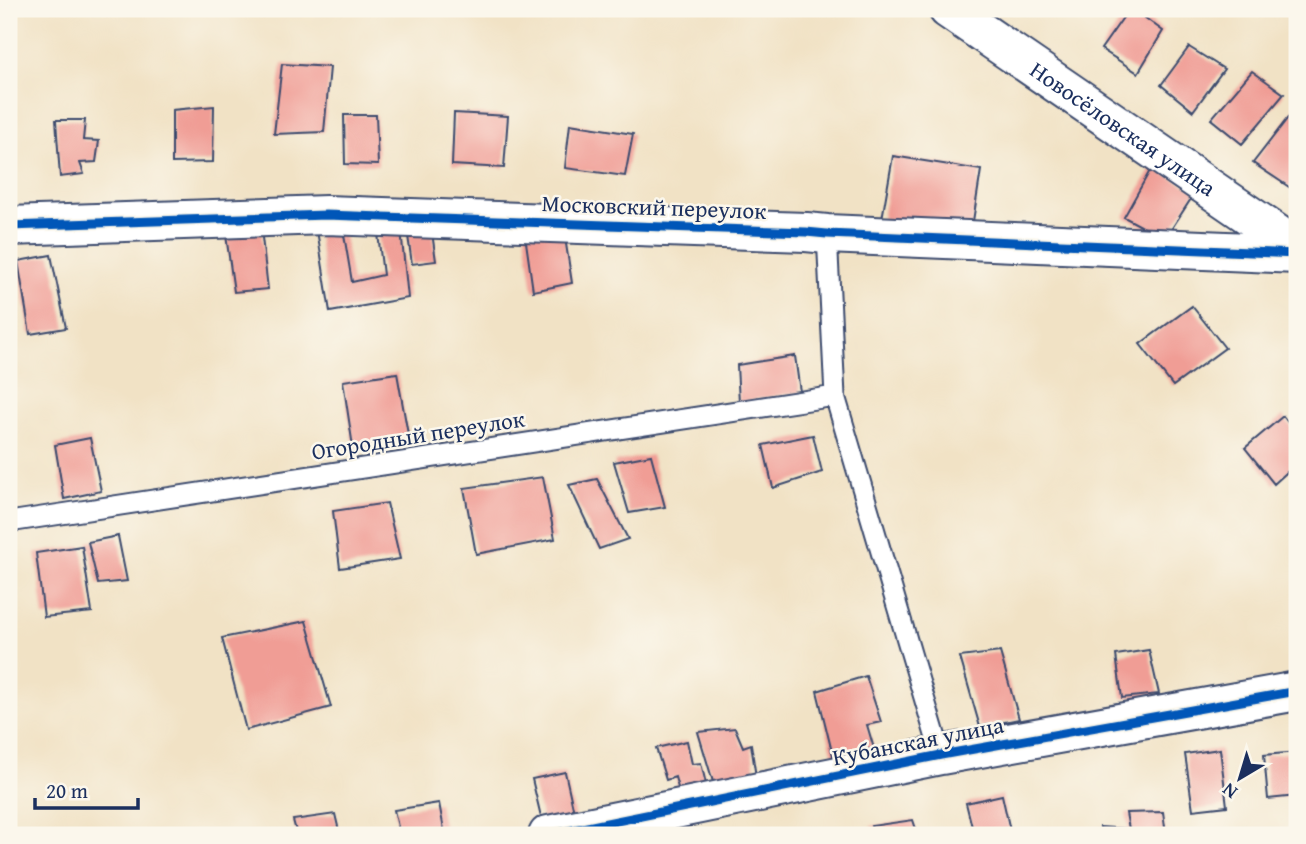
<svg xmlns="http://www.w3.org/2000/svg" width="1306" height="844" font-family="'Gentium Book Plus',serif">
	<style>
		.building { fill: #f09d95 }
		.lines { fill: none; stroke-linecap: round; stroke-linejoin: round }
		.lane-casing { stroke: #3b4a6d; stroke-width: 23 }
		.street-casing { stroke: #3b4a6d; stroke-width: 42 }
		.lane { stroke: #fff; stroke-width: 19 }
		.street { stroke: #fff; stroke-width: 38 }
		.cycleway-casing { stroke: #fbf7ec; stroke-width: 13 }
		.cycleway { stroke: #0057b8; stroke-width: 9 }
		.labels { text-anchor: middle; stroke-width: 5; stroke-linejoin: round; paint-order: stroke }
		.street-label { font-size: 23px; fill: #1b2f5e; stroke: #fbf7ec }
	</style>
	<rect width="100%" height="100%" fill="#fbf7ec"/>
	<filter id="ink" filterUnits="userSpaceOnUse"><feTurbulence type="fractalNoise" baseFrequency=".0143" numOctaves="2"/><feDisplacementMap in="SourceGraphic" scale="14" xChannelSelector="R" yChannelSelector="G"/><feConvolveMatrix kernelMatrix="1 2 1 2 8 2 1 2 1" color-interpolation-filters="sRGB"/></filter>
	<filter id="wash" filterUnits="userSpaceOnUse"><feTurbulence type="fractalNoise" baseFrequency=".00686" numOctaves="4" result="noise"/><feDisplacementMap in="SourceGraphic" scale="28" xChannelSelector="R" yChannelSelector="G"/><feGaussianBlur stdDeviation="1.57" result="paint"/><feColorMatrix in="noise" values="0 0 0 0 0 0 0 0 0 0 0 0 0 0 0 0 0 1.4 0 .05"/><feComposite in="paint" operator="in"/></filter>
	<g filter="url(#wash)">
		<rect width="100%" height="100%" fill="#f1e2c5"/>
		<g id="blocks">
			<path class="building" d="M1129,9h4l30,22 -25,42 -37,-24z
				M1189,47l35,22 -31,42 -32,-26z
				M282,64l48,3 -6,65 -50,2z
				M1252,71l32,23 -42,50 -31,-25z
				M214,106l-1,56 -41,1v-53z
				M1297,106v76l-5,7 -39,-26z
				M454,113l54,3 -4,52 -52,-3z
				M344,115h32l2,50 -33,-1z
				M56,120h29l-2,20 16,1 -3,21 -16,1 4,11 -24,3z
				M570,124l63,10 -8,42 -60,-8z
				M893,156l88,14 -10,64 -89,-15z
				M1152,167l44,24 -31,48 -41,-22z
				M399,211l9,87 -78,14 -14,-88 25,-7 11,65 31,-7 -7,-58z
				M429,211l7,50 -24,3 -7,-49z
				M562,218l10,65 -39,8 -10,-70z
				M261,229l7,60 -34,3 -8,-57z
				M51,255l15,73 -36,6 -12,-73z
				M1192,306l33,42 -52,38 -33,-42z
				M795,356l5,36 -61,10 -2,-37z
				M397,373l12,67 -56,7 -10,-66z
				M1283,416l14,18v29l-23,21 -29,-36z
				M813,435l9,37 -49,16 -10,-43z
				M90,438l11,53 -37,8 -9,-54z
				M651,455l14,52 -36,6 -15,-51z
				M543,477l12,62 -79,15 -12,-66z
				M597,479l31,60 -29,10 -30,-64z
				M387,503l13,56 -60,9 -7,-57z
				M118,536l9,45 -29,3 -10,-42z
				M82,546l10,66 -48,5 -8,-64z
				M306,621l25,86 -85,23 -24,-92z
				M1149,650l10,44 -37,4 -6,-43z
				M1000,652l19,67 -39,8 -20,-70z
				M866,676l15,46 -14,3 8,27 -41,8 -17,-69z
				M735,728l8,19 8,-3 5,33 -42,8 -16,-53z
				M687,741l5,23 9,-1 6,25 -27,7 -5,-18 -9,3 -10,-32z
				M1220,749l7,57 -34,4 -8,-56z
				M1297,752v44l-29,3 -4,-44z
				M565,772l10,45 -32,8 -11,-46z
				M1002,795l9,40h-37l-8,-32z
				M439,803l6,32h-45l-6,-25z
				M1163,812l3,23h-65l-1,-8 29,2 -3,-16z
				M335,814l5,21h-43l-4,-15z
				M913,820l5,15h-45l-2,-9z"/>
		</g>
	</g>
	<g filter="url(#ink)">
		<use href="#blocks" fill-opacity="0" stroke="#3b4a6d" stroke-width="2"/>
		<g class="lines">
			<g class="lane-casing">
				<path id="lane" d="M827,234l8,162 106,359
					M9,522l826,-126"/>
			</g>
			<g class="street-casing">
				<g id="street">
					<path id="s1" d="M948,9l349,239"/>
					<path d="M9,226l317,-11 480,17 21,2 470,20"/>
					<path d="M548,835l393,-80 356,-64"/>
				</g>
			</g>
			<use href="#lane" class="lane"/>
			<use href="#street" class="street"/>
			<g class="cycleway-casing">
				<path id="cycleway" d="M9,226l317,-11 480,17 21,2 470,20
					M548,835l393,-80 356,-64"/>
			</g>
			<use href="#cycleway" class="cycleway"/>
		</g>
	</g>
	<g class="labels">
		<g class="street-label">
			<text dy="8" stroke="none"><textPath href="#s1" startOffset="212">Новосёловская улица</textPath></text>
			<text transform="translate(654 207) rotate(2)" y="8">Московский переулок</text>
			<text transform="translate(418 435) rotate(-9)" y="8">Огородный переулок</text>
			<text transform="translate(918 741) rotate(-11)" y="8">Кубанская улица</text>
		</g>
	</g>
	<rect width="1306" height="844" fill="none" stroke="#fbf7ec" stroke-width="35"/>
	<g transform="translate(1240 778) rotate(218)" stroke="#fbf7ec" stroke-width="5" paint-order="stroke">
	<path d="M0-5L12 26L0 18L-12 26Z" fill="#1b2f5e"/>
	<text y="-10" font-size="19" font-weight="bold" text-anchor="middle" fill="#1b2f5e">N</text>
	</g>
	<path d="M35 798v10h103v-10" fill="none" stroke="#1b2f5e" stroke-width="3.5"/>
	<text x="46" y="798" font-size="21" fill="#1b2f5e" stroke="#fbf7ec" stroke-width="5" paint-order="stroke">20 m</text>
</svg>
